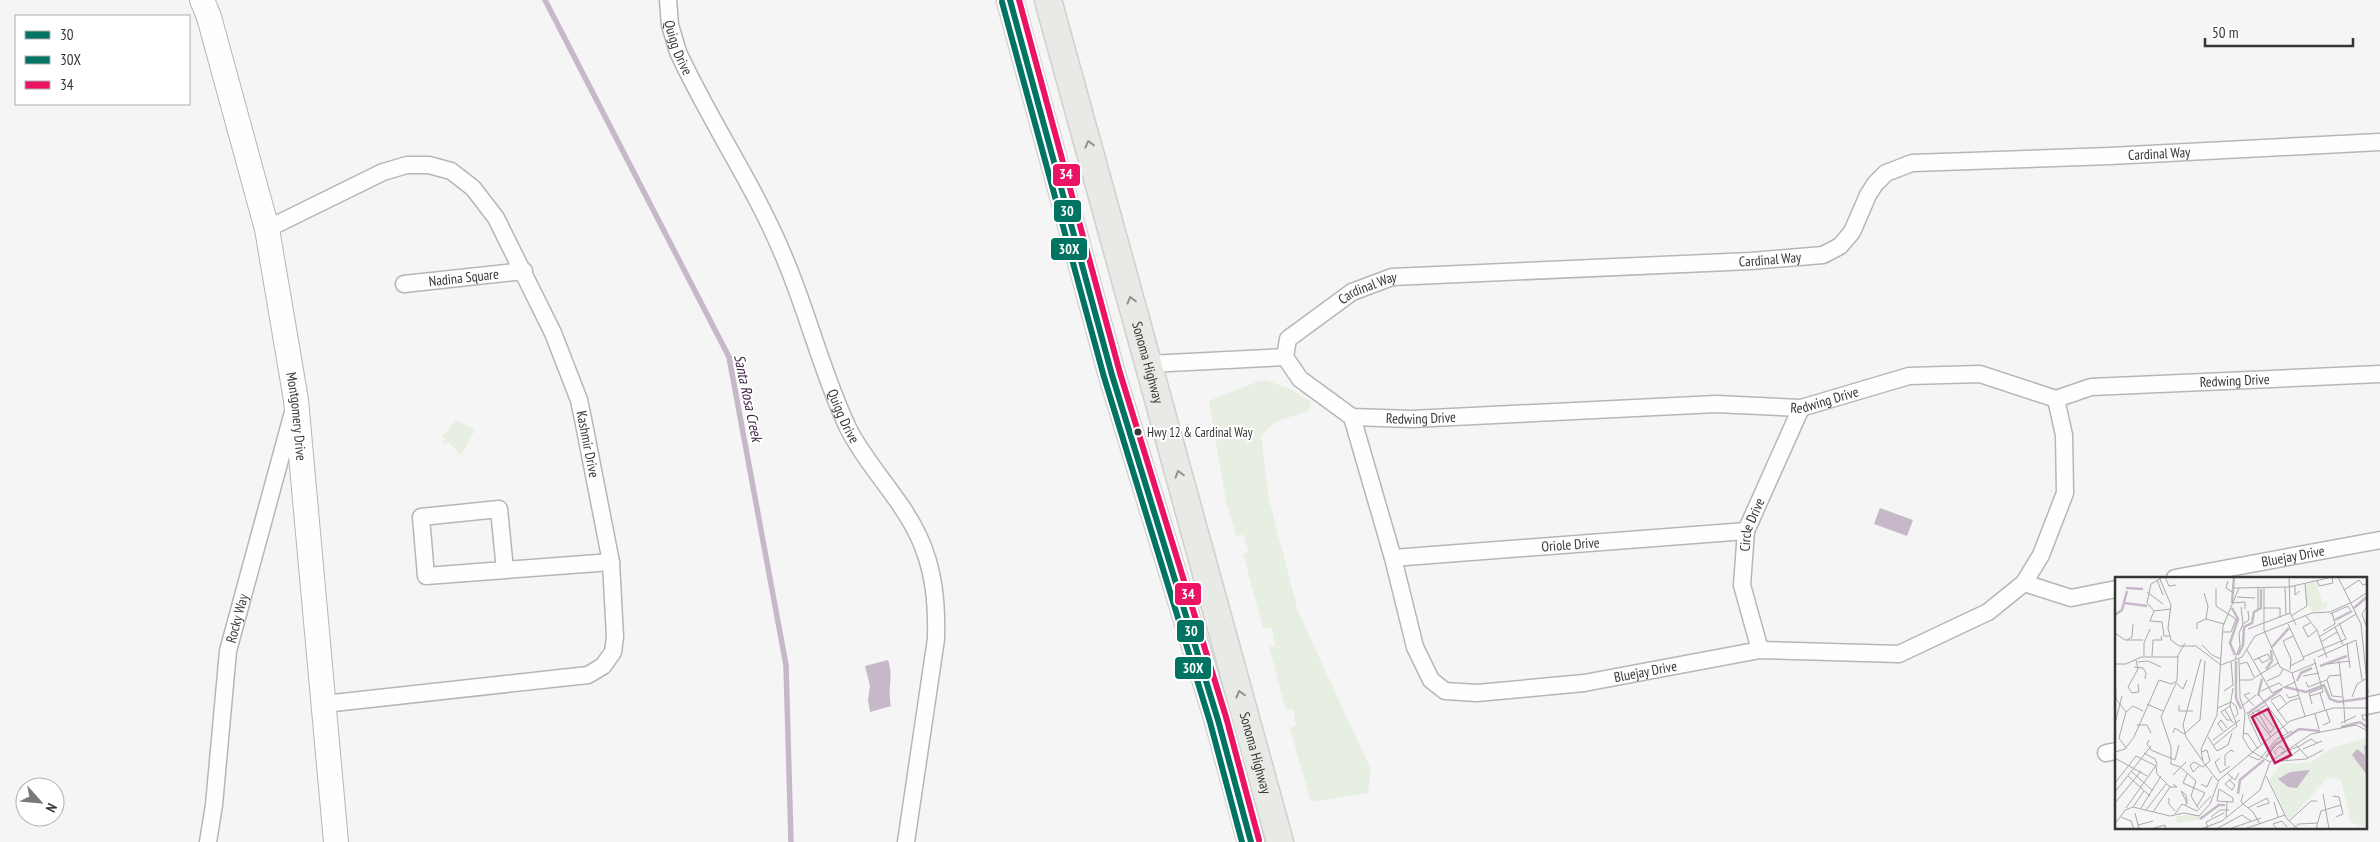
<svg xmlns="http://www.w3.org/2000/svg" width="2380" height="842" font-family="'PT Sans Narrow',sans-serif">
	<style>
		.green { fill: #e6efe1 }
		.water { fill: #c6b8c9 }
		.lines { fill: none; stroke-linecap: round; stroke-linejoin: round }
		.stream { stroke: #c6b8c9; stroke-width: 5.5 }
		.street-casing { stroke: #b7b6b7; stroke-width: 19 }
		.secondary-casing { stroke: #b7b6b7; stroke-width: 26 }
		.primary-casing { stroke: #d0cfd0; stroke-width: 29 }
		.street { stroke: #fefefe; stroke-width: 16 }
		.secondary { stroke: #fefefe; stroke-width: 24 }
		.primary { stroke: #e8ebe5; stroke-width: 26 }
		.bus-1-casing { stroke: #fff; stroke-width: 10 }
		.bus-2-casing { stroke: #fff; stroke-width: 10 }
		.bus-3-casing { stroke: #fff; stroke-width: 10 }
		.bus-1 { stroke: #007363; stroke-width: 6 }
		.bus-2 { stroke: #007363; stroke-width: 6 }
		.bus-3 { stroke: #eb1464; stroke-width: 6 }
		.oneway { stroke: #90908e }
		.bus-dot { fill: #373637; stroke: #fff; stroke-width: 2 }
		.labels { text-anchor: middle; stroke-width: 4; stroke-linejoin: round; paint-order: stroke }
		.bus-label { font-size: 13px; fill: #373637; stroke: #fff; text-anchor: start }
		.street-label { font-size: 14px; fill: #373637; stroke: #fff }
		.water-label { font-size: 15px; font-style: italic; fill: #422548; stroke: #fff }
		.inset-river { fill: none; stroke: #c6b8c9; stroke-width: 2.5 }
		.inset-road { fill: none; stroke: #aaa9aa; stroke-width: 1 }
		.view { fill: #c2185b; fill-opacity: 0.15; stroke: #c2185b; stroke-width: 2.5 }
		.inset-edge { fill: none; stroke: #373637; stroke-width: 2.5 }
		.line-badge { stroke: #fff; stroke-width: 2 }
		.badge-label { font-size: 14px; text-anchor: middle; font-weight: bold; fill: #fff }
	</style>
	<rect width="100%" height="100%" fill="#f6f5f6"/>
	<path class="green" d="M1267,380l25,10 19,12 -2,9 -32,10 -16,14 8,64 29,112 73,159 -3,23 -57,9 -21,-74 6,-2 -3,-17 -7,1 -17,-63 6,-1 -3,-18h-9l-20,-74 5,-2 -4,-17h-8l-10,-34 -17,-100 50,-20z
		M456,420l19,10 -14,25 -13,-13 -3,3 -3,-3 3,-3 -3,-2z"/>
	<path class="water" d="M1880,508l33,12 -6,16 -33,-12z
		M888,660c6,18 -1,28 3,46l-21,6 -2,-12 2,-14 -5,-20z"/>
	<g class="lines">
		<path class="stream" d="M545,0l184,357 57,308 5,177"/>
		<g class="street-casing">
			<g id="street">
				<path id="s1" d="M668,0l2,25 8,27c32,70 77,134 106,205 24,56 38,116 64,171 19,38 52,69 70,107 16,33 19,68 18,104l-30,203"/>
				<path id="s2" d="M267,229l116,-57 24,-7h22l22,6 22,17 23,30 57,115 26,67 4,19 28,143 4,75 -2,15 -10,14 -15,9 -264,29"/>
				<path id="s3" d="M404,284l120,-13"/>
				<path id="s4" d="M1285,357l15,22 52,38 60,2 304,-15 85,4 108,-32 71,-2 76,25 35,-12 289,-13"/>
				<path id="s5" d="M1149,364l136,-7 3,-18 64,-47 40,-15 359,-16 72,-6 17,-9 12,-14 16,-37 7,-11 11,-11 26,-10 198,-7 270,-14"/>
				<path id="s6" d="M1352,417l41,141 22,89 16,33 14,11 32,2 107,-10 176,-33 139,4 89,-42 36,-29 47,15 45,-9"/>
				<path id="s7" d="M1393,558l353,-27"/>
				<path d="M505,570l-6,-61 -78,8 5,59 185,-14"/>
				<path id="s8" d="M2175,578l205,-38"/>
				<path d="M2024,583l17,-28 24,-62 -1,-58 -8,-36"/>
				<path id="s9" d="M1760,650l-18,-65 4,-54 55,-123"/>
				<path d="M2366,706l14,-3"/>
				<path d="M2106,753l10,-2"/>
				<path id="s10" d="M208,842l6,-37 14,-154 65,-239"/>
			</g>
		</g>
		<g class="secondary-casing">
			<g id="secondary">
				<path id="s11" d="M202,0l7,17 58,212 29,171 40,442"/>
			</g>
		</g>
		<g class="primary-casing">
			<g id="primary">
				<path d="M1010,0l102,375 106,345 33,122"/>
				<path id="s12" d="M1048,0l232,842"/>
			</g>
		</g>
		<use href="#street" class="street"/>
		<use href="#secondary" class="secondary"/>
		<use href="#primary" class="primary"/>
		<g class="bus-1-casing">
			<path id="bus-1" d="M1010,0l102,375 106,345 33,122"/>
		</g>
		<g class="bus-2-casing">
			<path id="bus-2" d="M1002,2l102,375 106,345 32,120"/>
		</g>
		<g class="bus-3-casing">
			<path id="bus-3" d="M1019,0l101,373 106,344 33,123"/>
		</g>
		<use href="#bus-1" class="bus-1"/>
		<use href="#bus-2" class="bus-2"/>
		<use href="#bus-3" class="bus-3"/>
	</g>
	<defs><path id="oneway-chevron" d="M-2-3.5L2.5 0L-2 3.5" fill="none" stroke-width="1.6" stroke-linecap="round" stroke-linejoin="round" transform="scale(1.25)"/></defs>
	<g class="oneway">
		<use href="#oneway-chevron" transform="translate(1089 144) rotate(-105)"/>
		<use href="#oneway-chevron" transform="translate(1131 300) rotate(-105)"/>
		<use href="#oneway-chevron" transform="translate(1179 474) rotate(-106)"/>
		<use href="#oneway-chevron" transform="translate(1240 694) rotate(-105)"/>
	</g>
	<circle class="bus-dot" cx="1138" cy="432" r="4.5"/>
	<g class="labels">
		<g class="bus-label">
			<text x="1147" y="437">Hwy 12 &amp; Cardinal Way</text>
		</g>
		<g class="street-label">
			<text dy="5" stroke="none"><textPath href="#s1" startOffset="49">Quigg Drive</textPath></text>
			<text dy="5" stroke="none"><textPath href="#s5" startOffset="1090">Cardinal Way</textPath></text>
			<text dy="5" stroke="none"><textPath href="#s5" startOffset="655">Cardinal Way</textPath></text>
			<text dy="5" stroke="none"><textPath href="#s3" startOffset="60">Nadina Square</textPath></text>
			<text dy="5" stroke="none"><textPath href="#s5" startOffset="250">Cardinal Way</textPath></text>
			<text dy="5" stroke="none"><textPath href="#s12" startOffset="376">Sonoma Highway</textPath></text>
			<text dy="5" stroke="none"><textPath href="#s4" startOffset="985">Redwing Drive</textPath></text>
			<text dy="5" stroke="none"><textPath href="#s4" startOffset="565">Redwing Drive</textPath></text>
			<text dy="5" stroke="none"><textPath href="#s1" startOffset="454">Quigg Drive</textPath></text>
			<text dy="5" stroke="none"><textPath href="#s11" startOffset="428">Montgomery Drive</textPath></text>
			<text dy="5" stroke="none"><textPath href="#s4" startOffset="160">Redwing Drive</textPath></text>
			<text dy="5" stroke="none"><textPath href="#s2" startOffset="510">Kashmir Drive</textPath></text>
			<text dy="5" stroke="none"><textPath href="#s9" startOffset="129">Circle Drive</textPath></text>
			<text dy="5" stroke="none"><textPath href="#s7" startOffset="178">Oriole Drive</textPath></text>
			<text dy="5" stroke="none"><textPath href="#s8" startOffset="120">Bluejay Drive</textPath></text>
			<text dy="5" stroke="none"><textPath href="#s10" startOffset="226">Rocky Way</textPath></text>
			<text dy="5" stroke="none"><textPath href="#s6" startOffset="495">Bluejay Drive</textPath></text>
			<text dy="5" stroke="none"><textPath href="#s12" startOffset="781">Sonoma Highway</textPath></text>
		</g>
		<g class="water-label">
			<text transform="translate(748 398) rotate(78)" y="5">Santa Rosa Creek</text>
		</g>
	</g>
	<g transform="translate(2115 577)">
		<rect width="252" height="252" fill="#f6f5f6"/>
		<path d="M200,5l8,21 4,-2v7l-14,5 -8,-13v-13l1,-3zM252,154l1,1 -1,97 -16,-7 -10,-42 -14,-3 -5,7 4,2 -5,-1 -32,35 -20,-40 12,-16 30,-2 21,-14 34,-10zM73,238h14l2,4 -27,4 -1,-7z" fill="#e6efe1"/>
		<path d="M249,168l3,2v28l-15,-20 5,-6 8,6zM195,193l-13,18 -9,-1 -10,-8 12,-7z" fill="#c6b8c9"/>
		<path class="inset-river" d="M11,11l17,1M10,26l22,3M117,26l2,-26M117,31l6,11 -8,24 5,12M239,31l14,-12M0,38l7,-5 5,-19M220,43l17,-9M157,70l17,-19M123,78l5,-10 1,-18 8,-4 2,-11 7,-4v-19M121,84v37l5,11M205,89l27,-10M151,92l6,-8 -1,-11M182,104l4,-8 11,-5M170,110l21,5 18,-7 6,14 8,3 29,-4M143,119l4,-17M132,137l35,-25M226,150l19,-5 8,6M151,180l9,-12 24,-16 21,2M123,217l2,-14 24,-20M85,242l19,-14h6"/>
		<path class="inset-road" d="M44,0l12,28 -3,23 3,12 8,6h17l25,19 21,-8 13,-21 57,-23 18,-1 20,-9M48,0l-12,7 -4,19 7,8 17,-2M50,0l4,9 7,-1M174,0l1,36 6,12M223,0l23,47 7,69M42,3l6,15M113,4l-2,7 8,5M202,4l2,5 14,-3 -1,-6M180,9v9l5,-4M170,10l1,28M101,11v18l20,13 -5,13h-8M119,11l55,-1 43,-10M149,11v42l16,37 12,6 13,43M229,13l15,-10 4,5 5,-2M32,15l16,12M89,16l4,13 -2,13M122,20l18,1M117,26l13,-1v7M236,26l17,-11M253,28l-6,9 6,17M126,30l2,17M149,31h16v10M143,32v-21M39,34l-4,10 12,1 2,14h6M215,37l18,-8 2,4M176,39l16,-10 -2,-22M191,39l11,14 10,28M195,46l-7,4 5,10 9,-7M173,47l16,35 -14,7M220,50l8,18M82,52v-6l9,-4 18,5M133,52l42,-16M208,54l12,-7 -3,-11M0,56l10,7h18M204,60l37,-23M12,63l5,-3 1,-13M206,65l16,-10M232,66l3,25M87,68l10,10 9,4M132,73l25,43 23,-11M29,79v-13l6,-14M37,79l1,-16h9l-1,-4M188,80l43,-18 -7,-16M203,80l38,-17 6,40M86,82l-18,66 3,12 16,23M120,82l5,-13 -1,-13 4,-9 6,-4 -1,-9M21,83l2,9 -10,18 4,6 7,-1 -1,-8M139,83l5,-2 3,5 8,-4 -2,-5 -10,4M224,84l5,46M23,85l10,-1 13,6M0,87h11l15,-7h36l8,-14M125,87l7,-2 7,15M213,87l21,-3M19,90l9,1 3,5 -1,6M175,93l1,-11 -8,-18 10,-5M0,94l1,28M177,96l24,-10M188,99l16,-3M72,103l-4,9 -7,-6 -15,34 10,30v17l9,3 16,14 -5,15 7,12M125,103h11l27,-17M212,103l5,16 10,1M212,103l2,-4 11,-1M152,104l13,-6 3,-6M191,105l2,5 19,-7M109,114l9,-6 -2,-23M146,114l18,-8 3,3M135,116l-6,2 10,11M205,116l5,17M171,117l3,4 10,-3M144,118l29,38M195,119l13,-4 -9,-33M237,120l5,-13 10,-6M1,122l10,13 -7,26 7,10M156,123l9,-5 6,8M156,124l16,22M32,127l16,7M197,127l-3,-11 13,-5M64,128v6h14M128,128l13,-10M115,129l-9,6 6,8h4M103,131l13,-6 5,4 2,8 -3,3M229,131l1,15M110,133l8,13M142,133l13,23M143,134h3l13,17 -4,5M162,134l13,-10 10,-3M11,135l7,-6 10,5M137,135l19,25M200,137l4,15M252,143h-4l-1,-5h6M0,146l7,-27M226,146l15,-7M22,148h10l4,8M208,148l7,-3 -4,-12M108,154l-5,-7 3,-4 6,8M58,156l2,-5 9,6 16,-14 5,-59M128,156l5,1 10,15M93,160l9,14 11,-6 4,-12M34,163l-2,4 4,6 24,10 4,-15M98,163l27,-20M146,167l-13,-28 18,-11M180,167l13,14M99,168l23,-19 -7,-20 3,-18M183,170l13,-8 6,4M188,172l19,-8M0,175l10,-3 9,-12 25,-57 12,4 6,-3 1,-25M166,176l16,-6M162,178l-3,-3 6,-6 5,4M134,179l10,4 18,-21 15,-8M0,181l32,18M105,181l-5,4 5,11 10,-7M171,183l14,-11M166,184l25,-2 17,-9M155,185l41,-28 45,-9 12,6M84,189l-6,6 -3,-7 4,-3 9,5 7,-6 -3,-11 -6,2M110,189v-11l6,-5 3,2M16,194l22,20M112,196l8,7 4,-7M72,197l-4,9 22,10 -8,13M58,198l13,-13M13,199l22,20M151,199l21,43 11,10M114,203l6,5 -3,5 -7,-6 7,-6M103,204l-15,-19 -2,-13 16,-34 6,-89 16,-38M0,206l21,-27 20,10 1,8 13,13M86,207l6,3 5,-11M104,212l14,9v4l-16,-1zM0,215l36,-46M128,217l-2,8 12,10 7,12M208,217l6,35M218,219l6,1 4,17 -7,3M54,221v6l6,7M159,225l4,15M0,226l26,-32M70,229l2,-3v-2l-1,-6 -5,-4 6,12M18,230l11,-16M11,231l31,-44 -2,-5 -11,-6M26,231l20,-32M133,231l19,-10 2,5 -12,4M31,233l20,-26M38,235l17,-25h7l-4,-3M20,236l4,16M60,237l7,-10 15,7 14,-15M6,240l10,4 3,8M96,240l9,-7h9M111,240l1,-15M174,244l22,-20h6M0,247l10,-14 8,-3 37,9 14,-3 15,3 11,-12 9,-24 71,-59 43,-13h35M23,248l15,-4M39,251l11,-3 1,4M86,252l21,-8 38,-31 10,-28 -19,-11 -8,-13 2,-26 -5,-14 -1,-39M93,252l-2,-7 18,-9M101,252l26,-14 9,6M114,252l32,-11M129,252l41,-14M162,252l-4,-5 9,-3 5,6M177,252l7,-5 19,-1M201,252l5,-18 20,-6"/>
		<path class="view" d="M153,132l23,46 -16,8 -23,-46z"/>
		<rect width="252" height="252" class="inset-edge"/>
	</g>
	<g class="line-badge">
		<rect x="1052" y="163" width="29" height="24" rx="5" fill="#eb1464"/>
		<rect x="1053" y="199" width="29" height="24" rx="5" fill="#007363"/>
		<rect x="1050" y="237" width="38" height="24" rx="5" fill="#007363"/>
		<rect x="1174" y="582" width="28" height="24" rx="5" fill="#eb1464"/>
		<rect x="1176" y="619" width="29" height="24" rx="5" fill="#007363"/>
		<rect x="1174" y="656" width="38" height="24" rx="5" fill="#007363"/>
	</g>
	<g class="badge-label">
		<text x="1066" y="179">34</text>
		<text x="1067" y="216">30</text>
		<text x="1069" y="254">30X</text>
		<text x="1188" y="599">34</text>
		<text x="1191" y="636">30</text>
		<text x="1193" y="673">30X</text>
	</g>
	<rect x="15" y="15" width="175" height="90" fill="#ffffff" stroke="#afafaf"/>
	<rect x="25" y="31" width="25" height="8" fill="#007363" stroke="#afafaf"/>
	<text x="60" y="40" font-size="15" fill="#373637">30</text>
	<rect x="25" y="56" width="25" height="8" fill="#007363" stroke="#afafaf"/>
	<text x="60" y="65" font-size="15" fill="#373637">30X</text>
	<rect x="25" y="81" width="25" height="8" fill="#eb1464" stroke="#afafaf"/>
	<text x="60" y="90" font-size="15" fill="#373637">34</text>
	<g transform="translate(40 802) rotate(117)"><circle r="24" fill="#ffffff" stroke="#afafaf"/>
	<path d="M0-4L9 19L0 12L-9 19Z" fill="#7a797a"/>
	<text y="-8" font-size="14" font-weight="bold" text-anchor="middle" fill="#373637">N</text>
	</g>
	<path d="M2205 38v8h148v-8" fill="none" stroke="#373637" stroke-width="2.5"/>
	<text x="2212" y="38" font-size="15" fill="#373637" stroke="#ffffff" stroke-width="4" paint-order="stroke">50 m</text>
</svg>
